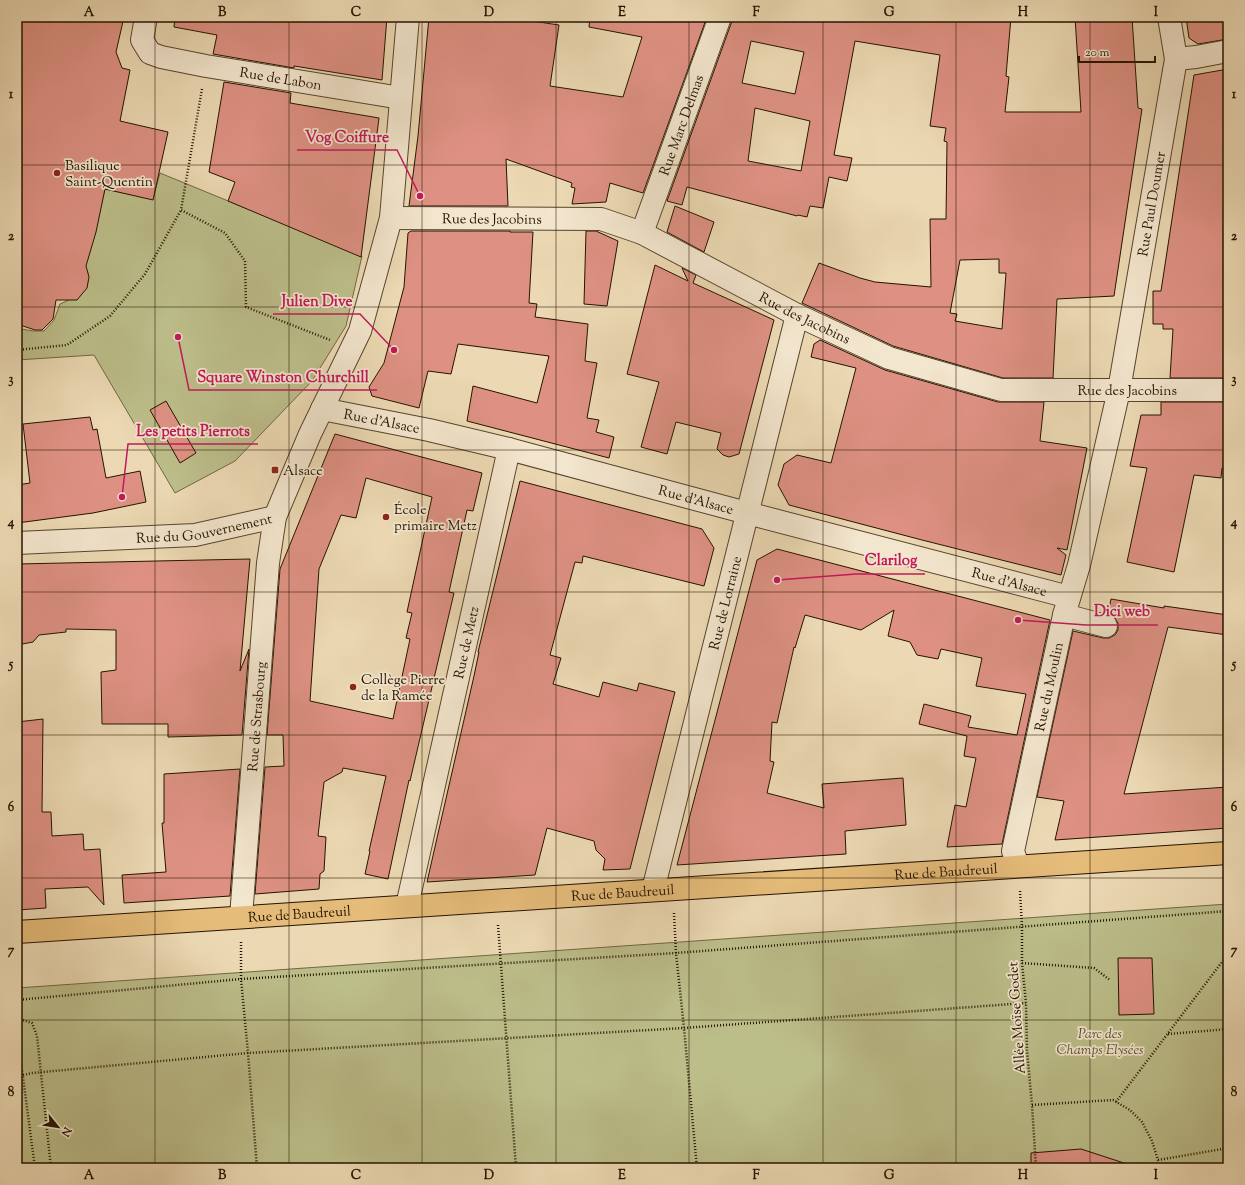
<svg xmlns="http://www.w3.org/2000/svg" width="1245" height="1185" font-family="'Sorts Mill Goudy',serif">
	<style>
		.green { fill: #bcbe8a; stroke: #706845 }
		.building { fill: #de9183; stroke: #241300; fill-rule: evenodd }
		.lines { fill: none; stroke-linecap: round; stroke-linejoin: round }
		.minor-casing { stroke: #56442d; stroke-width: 24 }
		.major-casing { stroke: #241300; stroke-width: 24 }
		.path { stroke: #241300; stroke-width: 2.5; stroke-dasharray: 1 2; stroke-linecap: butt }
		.minor { stroke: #f3e6ce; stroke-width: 22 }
		.major { stroke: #e6bc7a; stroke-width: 22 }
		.grid { fill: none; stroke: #241300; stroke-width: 1; stroke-opacity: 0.55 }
		.poi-dot { fill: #8f2418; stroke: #f3e6ce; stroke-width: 1.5 }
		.labels { text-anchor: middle; stroke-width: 3.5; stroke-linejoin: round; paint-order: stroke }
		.street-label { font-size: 14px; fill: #241300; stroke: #f3e6ce }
		.poi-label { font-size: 14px; fill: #241300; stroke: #f3e6ce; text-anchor: start }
		.park-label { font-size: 14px; font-style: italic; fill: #594f30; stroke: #f3e6ce }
		.leader { fill: none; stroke: #c2185b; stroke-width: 1.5 }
		.callout-dot { fill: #c2185b; stroke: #f3e6ce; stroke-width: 1.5 }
		.callout-label { font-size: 15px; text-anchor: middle; font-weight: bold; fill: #c2185b; stroke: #f3e6ce; stroke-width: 3.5; stroke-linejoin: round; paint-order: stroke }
		.neatline { fill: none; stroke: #241300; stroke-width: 1.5 }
		.grid-label { font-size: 13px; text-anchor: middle; font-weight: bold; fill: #241300 }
	</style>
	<rect width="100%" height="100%" fill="#ecd9b3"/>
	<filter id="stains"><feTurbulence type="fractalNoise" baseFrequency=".005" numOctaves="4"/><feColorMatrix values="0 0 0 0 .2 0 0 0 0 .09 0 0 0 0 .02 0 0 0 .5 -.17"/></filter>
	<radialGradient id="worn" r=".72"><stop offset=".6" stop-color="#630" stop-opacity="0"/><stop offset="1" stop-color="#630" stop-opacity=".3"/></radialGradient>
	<path class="green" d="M160,173l202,83 -16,70 -34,55 -77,80 -60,32 -81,-138 -77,5v-36l4,5 12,2h11l10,-11 6,-16c10,-4 24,-12 28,-22l-4,-2 4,-8 -2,-3 -3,1 22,-81 48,10z
		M1228,904v264h-1211v-180z"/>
	<path class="building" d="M17,17h107l-8,35 6,16 8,2 -10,51 48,11 -15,68 -48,-11 -9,43 -10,34 3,11 -2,11 -10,12h-21l-3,19 -11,11h-7l-18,-6z
		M175,17h212l-5,63 -88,-14v2l-81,-14 4,-19 -43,-8z
		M429,17h76l54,8 -9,61 73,11 19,-60 -53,-10 1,-10h117l-64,176 -33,-10 -4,19 -34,2 3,-16 -4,-1 1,-4 -66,-24 2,47h-99l9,-70z
		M732,17h279l-5,59 3,1 -4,35h76l-6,-95h57l6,91 4,1 -28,187 -57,3 -4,79h-50l-110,-32 -91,-43 17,-40 41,15 15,4 56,5 -1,-68h16l1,-77 -3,-1 2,-13 -16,-2 10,-71 -85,-14 -21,114 18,3 -5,23 -18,-4 -6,31 -13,-2 -3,11 -9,-2 -1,1 -110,-29 -5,18 -15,-4 65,-180zM751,41l53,11 -9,42 -53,-11zM755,108l55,13 -9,50 -53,-10zM999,259v14h7l-4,56 -47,-8 2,-7 -7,-1 10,-53z
		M1186,17h42v22l-30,5 -9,-6z
		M1228,69v309h-58l3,-49h-10v-5h-10v-33h8l33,-216z
		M224,82l67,11 -1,10 89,15 -18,139 -133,-56 7,-19 -26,-10z
		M675,206l39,16 -10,30 -37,-20z
		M411,231h99v1h23l-4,71 8,1 -2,13 53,7 -3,37 12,2 -10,55 12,2 -3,12 18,5 -5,21 -142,-37 6,-35 64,17 12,-47 -91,-12 -7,30 -23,-3 -9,37 -47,-12 -3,-9 15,-24 20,-76 4,-54z
		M586,231h10l22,10 -11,65 -23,-2z
		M655,265l33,16 -6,-13 14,7 -3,8 81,37 -35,134 -10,3 -6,-2 -6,-6 4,-16 -45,-11 -9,32 -26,-7 18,-65 -32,-8z
		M820,340l65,30 113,32h46l-4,39 47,7 -20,102 -10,-2 9,7 -5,20 -139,-35 -133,-35 -11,-20 6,-21 13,-9 34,8 25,-95 -45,-11 3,-13z
		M166,401l30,52 -16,10 -30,-53z
		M1161,402h67v67l-6,-1 -1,10 -27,-3 -20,97 -47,-10 20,-94 -17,-2 11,-51h20z
		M90,417l3,13 4,-1 9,49 34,-7 6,31 -53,11 -76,10v-38l13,-2 -7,-59z
		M335,434l147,39 -9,38 -6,-1 -18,82 5,1 -44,188 -1,-1 -21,99 -23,-5 5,-23h-1l17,-75 -43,-8 -1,4 -18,10 -6,54 8,1 -2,34 -4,3 -1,15 -64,5 10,-127 19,-1 -1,-31h-16l13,-166zM366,478l66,19 -25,115 5,1 -6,25 4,1 -17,80 -83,-18 9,-132 22,-54 15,3z
		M520,481l182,48 12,19 -10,38 -121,-30 -1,7 -7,-1 -25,93 11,3 -8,26 46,13 4,-15 34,9 2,-8 36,9 -45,177 -27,1 2,-11 -9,-9 -2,-9 -47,-13 -12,47 -108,7 47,-206 5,-24h-1z
		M777,549l273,71 -48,224 -55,3 8,-42 11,2 10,-49 -12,-2 3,-20 -48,-12 5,-20 47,12 -3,11 49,8 9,-41 -50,-8 6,-28 -41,-9 -3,10 -21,-4 -7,-13 -22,-6 6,-26 -33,20 -56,-15 -10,33 -1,-1 -17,76 -5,-1 -2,39 4,1 -7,31 57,15 -2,-24 81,-6 3,47 -61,6 1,23 -169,11 80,-305z
		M250,559l-10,112 9,-22 -7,86 -74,2v-13h-66l-1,-52 15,-2v-40l-50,-1v3l-27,3 -6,7 -16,3v-81z
		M1111,599l53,9v-2l64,9v20l-60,-8 -44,167 104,-7v41l-173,12 9,-39 -27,-4 36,-166 30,7h6l6,-3 3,-5v-7l-4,-6 -6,-3z
		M43,719l-1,93h9l1,24 31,-2 1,16 16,-1 4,56 -16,-18 -43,2 1,19 -29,2v-188z
		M240,769l-10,127 -106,7 -2,-28 44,-3 -4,-49h2v-49z
		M1118,958h34l2,56 -35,1z
		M1081,1149l46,15v4h-96v-15z"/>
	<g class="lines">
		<g class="minor-casing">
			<g id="minor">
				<path id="s1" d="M146,17l-4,23 8,13 11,4 45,9 195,32"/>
				<path d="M1176,59l20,-2 32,-6"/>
				<path id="s2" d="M391,218l210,1 41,14 155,82 92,43 112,32h227"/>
				<path id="s3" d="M642,233l78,-216"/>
				<path id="s4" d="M322,409l107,21 80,19 238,64 322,84"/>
				<path id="s5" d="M17,543l178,-8 80,-18"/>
				<path d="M1064,615l42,11"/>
				<path id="s6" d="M1018,866l-5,-15 51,-236 15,-50 40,-175 57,-331 -7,-42"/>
				<path id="s7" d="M653,890l144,-575"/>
				<path id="s8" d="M407,906l102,-457"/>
				<path id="s9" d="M241,917l27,-354 7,-46 35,-83 50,-103 31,-113 17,-201"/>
			</g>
		</g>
		<g class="major-casing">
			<g id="major">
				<path id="s10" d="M17,932l1211,-79"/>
			</g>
		</g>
		<path class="path" d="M202,89l-21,121 44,23 20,28 1,46 84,33
			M17,350l50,-5 43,-29 35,-42 36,-64
			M1020,891l2,36v36l4,40 1,47 5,55 4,63
			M674,913l2,40 8,75 13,140
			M498,925l18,243
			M241,942v37l7,74 9,115
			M1022,963l72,5 16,12
			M17,983v-2
			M17,1000l224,-21 435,-26 552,-42
			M17,1021l5,-1 10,3 5,13 14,132
			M17,1032l18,136
			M1168,1034l60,-5
			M23,1075l9,-2 216,-20 436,-25 342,-25
			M1116,1102l112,-148
			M1032,1105l81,-5 17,10 12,12 10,19 6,19 -2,8
			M1158,1160l70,-12"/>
		<use href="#minor" class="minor"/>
		<use href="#major" class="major"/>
	</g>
	<path class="grid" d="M155,17v1151M289,17v1151M422,17v1151M556,17v1151M689,17v1151M823,17v1151M956,17v1151M1090,17v1151M17,165h1211M17,307h1211M17,450h1211M17,592h1211M17,735h1211M17,878h1211M17,1020h1211"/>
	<g class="poi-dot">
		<circle cx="57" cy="173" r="4"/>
		<rect x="271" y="466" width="8" height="8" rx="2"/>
		<circle cx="386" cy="517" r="4"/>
		<circle cx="353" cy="687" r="4"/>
	</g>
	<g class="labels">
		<g class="street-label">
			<text dy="5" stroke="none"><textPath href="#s1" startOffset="172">Rue de Labon</textPath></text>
			<text dy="5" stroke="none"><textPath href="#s3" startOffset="115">Rue Marc Delmas</textPath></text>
			<text dy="5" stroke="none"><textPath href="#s6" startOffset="678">Rue Paul Doumer</textPath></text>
			<text dy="5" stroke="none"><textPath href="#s2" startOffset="101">Rue des Jacobins</textPath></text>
			<text dy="5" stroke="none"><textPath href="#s2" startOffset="437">Rue des Jacobins</textPath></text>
			<text dy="5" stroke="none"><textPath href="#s2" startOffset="773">Rue des Jacobins</textPath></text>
			<text dy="5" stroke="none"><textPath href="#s4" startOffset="61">Rue d'Alsace</textPath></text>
			<text dy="5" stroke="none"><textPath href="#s4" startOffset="385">Rue d'Alsace</textPath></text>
			<text dy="5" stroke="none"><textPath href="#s5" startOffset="188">Rue du Gouvernement</textPath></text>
			<text dy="5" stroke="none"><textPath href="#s4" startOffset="709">Rue d'Alsace</textPath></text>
			<text dy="5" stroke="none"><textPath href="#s7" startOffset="296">Rue de Lorraine</textPath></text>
			<text dy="5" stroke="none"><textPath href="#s8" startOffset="270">Rue de Metz</textPath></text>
			<text dy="5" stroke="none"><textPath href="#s6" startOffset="184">Rue du Moulin</textPath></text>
			<text dy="5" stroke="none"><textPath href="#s9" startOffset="201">Rue de Strasbourg</textPath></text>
			<text dy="5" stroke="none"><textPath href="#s10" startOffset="931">Rue de Baudreuil</textPath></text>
			<text dy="5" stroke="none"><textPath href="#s10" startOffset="607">Rue de Baudreuil</textPath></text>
			<text dy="5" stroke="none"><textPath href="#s10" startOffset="283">Rue de Baudreuil</textPath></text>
			<text transform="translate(1016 1018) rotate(-94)" y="5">Allée Moïse Godet</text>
		</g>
		<g class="poi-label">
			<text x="65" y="170">Basilique<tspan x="65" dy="16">Saint-Quentin</tspan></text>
			<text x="283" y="475">Alsace</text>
			<text x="394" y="514">École<tspan x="394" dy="16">primaire Metz</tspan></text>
			<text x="361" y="684">Collège Pierre<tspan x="361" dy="16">de la Ramée</tspan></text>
		</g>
		<g class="park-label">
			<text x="1100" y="1038">Parc des<tspan x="1100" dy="16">Champs Elysées</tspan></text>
		</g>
	</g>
	<path class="leader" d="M420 196L397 150H297M394 350L360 314H273M178 337L189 390H377M122 497L128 444H258M777 580L856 574H925M1018 620L1086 625H1158"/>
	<g class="callout-dot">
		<circle cx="420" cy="196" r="4"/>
		<circle cx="394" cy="350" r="4"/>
		<circle cx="178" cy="337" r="4"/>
		<circle cx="122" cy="497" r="4"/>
		<circle cx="777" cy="580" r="4"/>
		<circle cx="1018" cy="620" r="4"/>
	</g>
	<g class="callout-label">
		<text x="347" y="142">Vog Coiffure</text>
		<text x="317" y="306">Julien Dive</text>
		<text x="283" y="382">Square Winston Churchill</text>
		<text x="193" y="436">Les petits Pierrots</text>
		<text x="891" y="565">Clarilog</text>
		<text x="1122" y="616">Dici web</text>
	</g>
	<rect width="1245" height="1185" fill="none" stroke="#ecd9b3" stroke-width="44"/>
	<g transform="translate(58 1127) rotate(120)" stroke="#f3e6ce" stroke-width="3" paint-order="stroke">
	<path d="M0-3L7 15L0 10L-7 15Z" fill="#241300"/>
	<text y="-6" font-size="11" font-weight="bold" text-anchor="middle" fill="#241300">N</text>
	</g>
	<path d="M1079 56v6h76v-6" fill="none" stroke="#241300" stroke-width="2"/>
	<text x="1085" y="56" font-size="12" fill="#241300" stroke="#f3e6ce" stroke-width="3" paint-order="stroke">20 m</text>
	<rect x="22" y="22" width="1201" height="1141" class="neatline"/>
	<g class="grid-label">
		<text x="89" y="16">A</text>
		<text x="222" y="16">B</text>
		<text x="356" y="16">C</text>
		<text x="489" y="16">D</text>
		<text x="622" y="16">E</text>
		<text x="756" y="16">F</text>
		<text x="889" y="16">G</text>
		<text x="1023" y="16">H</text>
		<text x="1156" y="16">I</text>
		<text x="11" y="98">1</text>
		<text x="1234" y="98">1</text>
		<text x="11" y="240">2</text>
		<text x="1234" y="240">2</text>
		<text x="11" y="383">3</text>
		<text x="1234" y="383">3</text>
		<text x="11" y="526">4</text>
		<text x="1234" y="526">4</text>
		<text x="11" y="668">5</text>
		<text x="1234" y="668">5</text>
		<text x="11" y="811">6</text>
		<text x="1234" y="811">6</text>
		<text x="11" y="954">7</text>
		<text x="1234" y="954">7</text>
		<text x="11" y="1096">8</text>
		<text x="1234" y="1096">8</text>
		<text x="89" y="1179">A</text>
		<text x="222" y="1179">B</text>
		<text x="356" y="1179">C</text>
		<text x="489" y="1179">D</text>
		<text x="622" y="1179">E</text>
		<text x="756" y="1179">F</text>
		<text x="889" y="1179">G</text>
		<text x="1023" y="1179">H</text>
		<text x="1156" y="1179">I</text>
	</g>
	<rect width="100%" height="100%" filter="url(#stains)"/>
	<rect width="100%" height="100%" fill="url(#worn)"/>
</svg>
